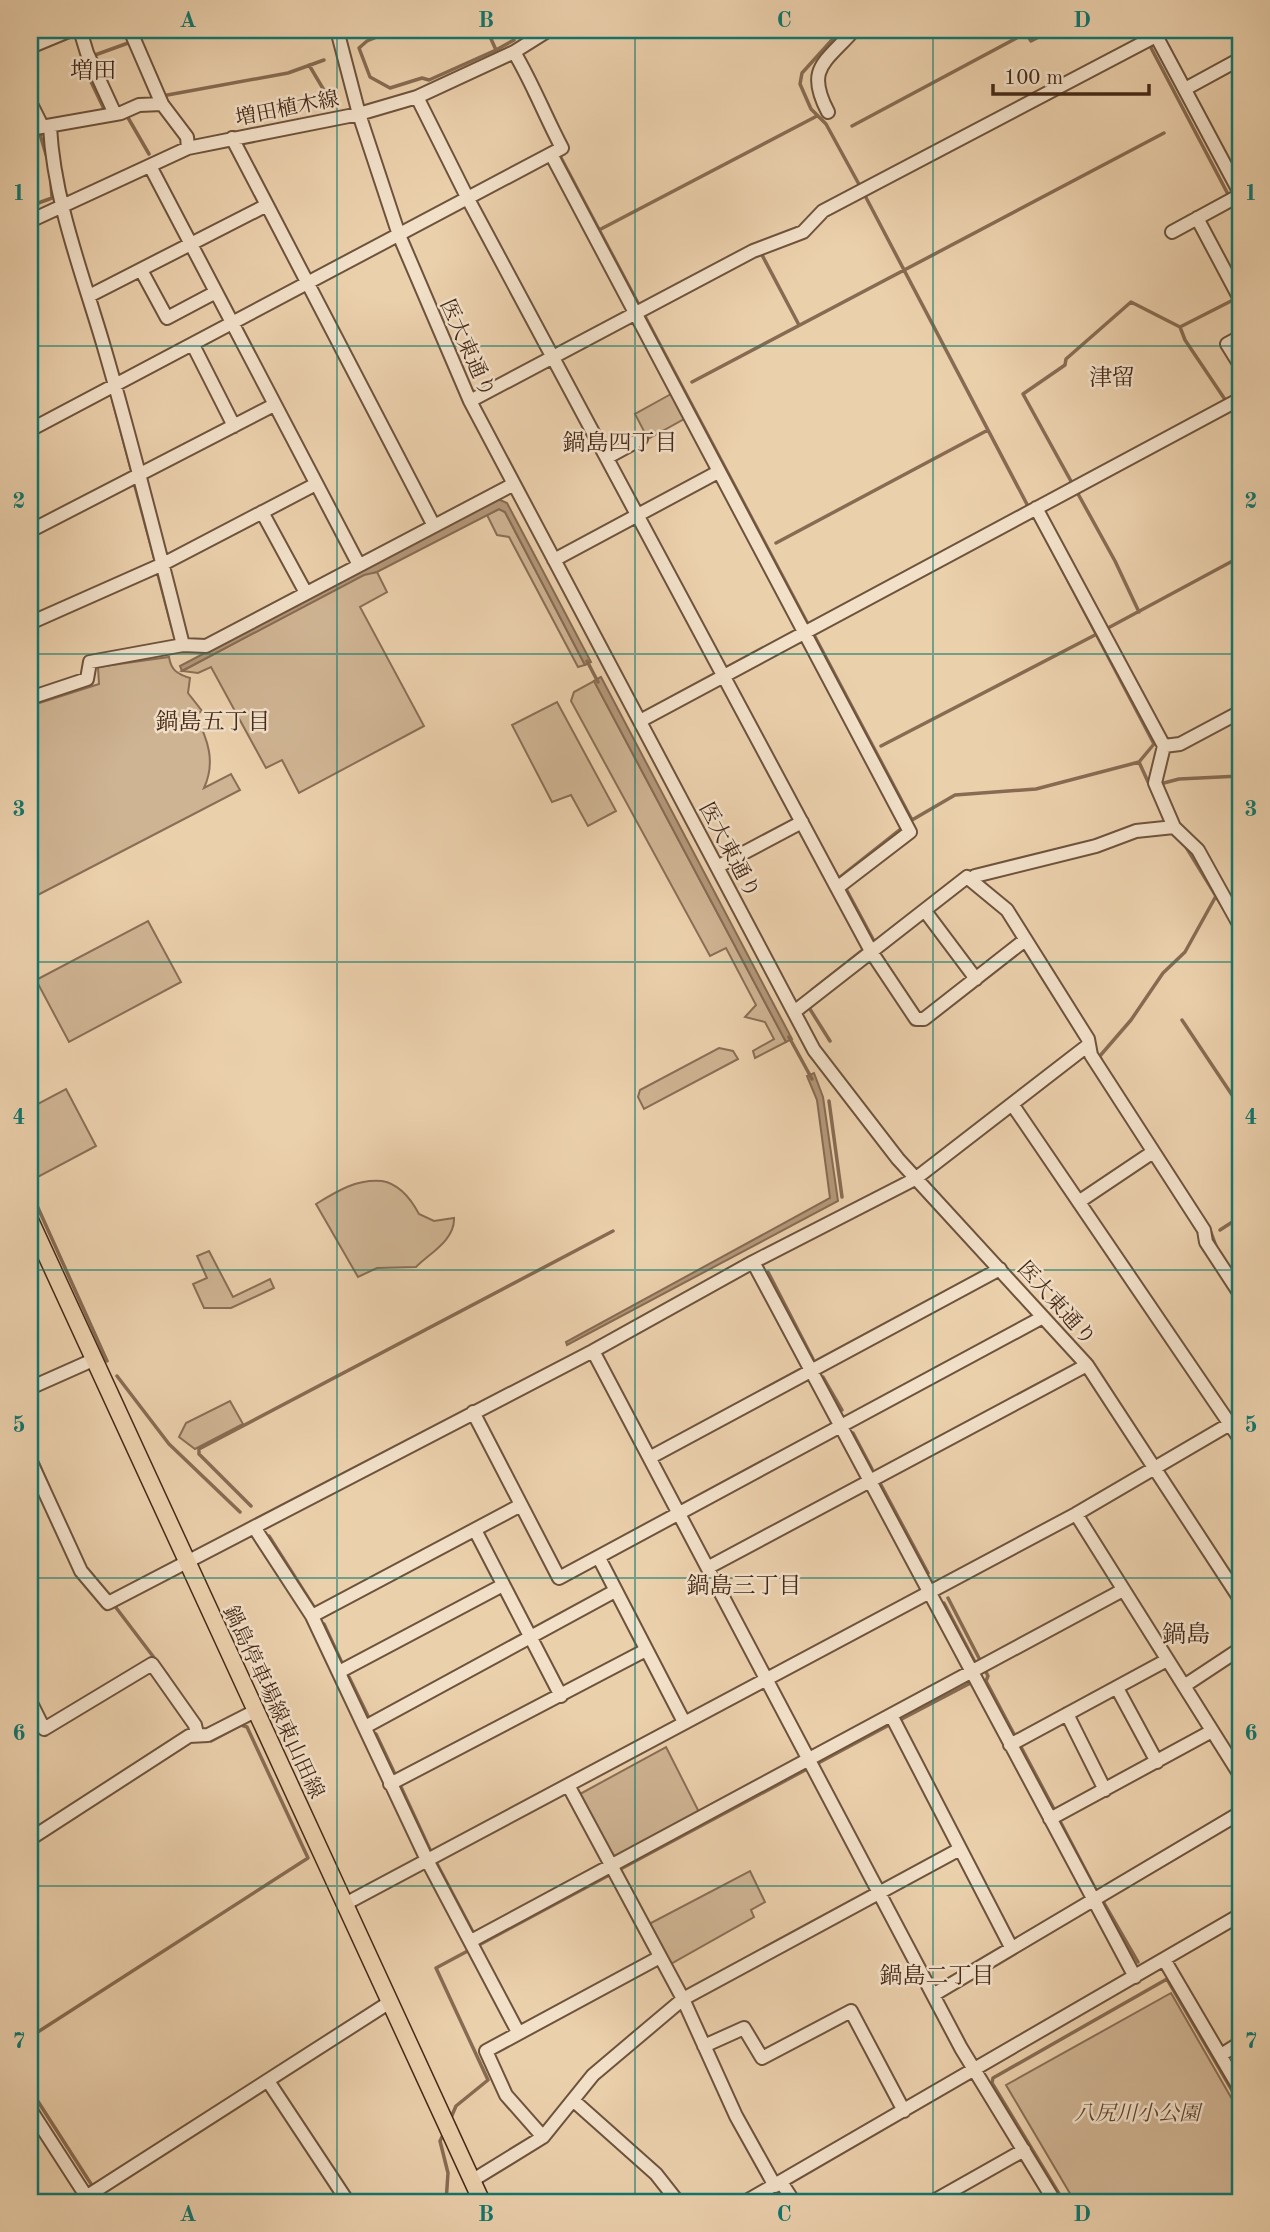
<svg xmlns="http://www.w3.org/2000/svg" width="1270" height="2232" font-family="'Old Standard TT','Noto Serif JP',serif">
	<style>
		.green { fill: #cfb493; stroke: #8a6e55; stroke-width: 2 }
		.water { fill: #b39779; stroke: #876b52; stroke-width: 2 }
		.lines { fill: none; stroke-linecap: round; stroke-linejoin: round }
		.stream { stroke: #876b52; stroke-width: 3.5 }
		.minor-casing { stroke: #6e533c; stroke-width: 16 }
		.major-casing { stroke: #452917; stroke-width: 19 }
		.minor { stroke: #f2e0c9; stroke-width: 12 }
		.major { stroke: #ebd0ac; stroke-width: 16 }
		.grid { fill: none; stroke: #0f766e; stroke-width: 2; stroke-opacity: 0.55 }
		.labels { text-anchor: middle; stroke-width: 5; stroke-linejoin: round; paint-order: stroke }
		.street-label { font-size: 21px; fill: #452917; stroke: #f2e0c9 }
		.park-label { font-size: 21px; font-style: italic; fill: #614530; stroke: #f2e0c9 }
		.neighbourhood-label { font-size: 23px; fill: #452917; stroke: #f2e0c9 }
		.quarter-label { font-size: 24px; fill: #452917; stroke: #f2e0c9 }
		.neatline { fill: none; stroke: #0f766e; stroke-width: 2.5 }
		.grid-label { font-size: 23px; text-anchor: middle; font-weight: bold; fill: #0f766e }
	</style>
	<rect width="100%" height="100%" fill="#ebd0ac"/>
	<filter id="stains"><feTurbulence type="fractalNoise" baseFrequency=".00286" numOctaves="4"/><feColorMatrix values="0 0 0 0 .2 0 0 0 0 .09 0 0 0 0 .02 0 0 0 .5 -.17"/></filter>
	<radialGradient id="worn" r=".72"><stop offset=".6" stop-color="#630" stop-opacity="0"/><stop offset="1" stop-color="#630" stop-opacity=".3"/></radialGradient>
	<path class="green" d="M671,394l13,25 -36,20 -13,-25z
		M499,509l6,3 80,153 -7,2 -69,-130 -12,-2 -10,-20z
		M377,572l10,20 -27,15 64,119 -125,67 -17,-33 -16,8 -55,-101 -13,6 -16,-2 182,-97z
		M169,657c2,13 8,17 21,21l-2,15 14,18 -7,4c13,24 21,47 9,73l27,-14 9,16 -210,109v-193l69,-22 -1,-17z
		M594,681l192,361 -31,16 -2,-7 21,-12 -9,-17 -20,-5 11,-12 -30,-57 -16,8 -139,-255 3,-9z
		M557,702l59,109 -28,15 -17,-31 -19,7 -40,-77z
		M148,921l33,61 -112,60 -33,-62z
		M719,1048l14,3 5,8 -94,50 -6,-12 2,-7z
		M66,1089l30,57 -60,32 -6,-12v-58z
		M382,1181c18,3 29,18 37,33l15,7 20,-3c1,22 -24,35 -38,49l-39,1 -19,9 -42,-73c21,-13 40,-25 66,-23z
		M209,1251l24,46 37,-18 4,9 -43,20h-27l-11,-24 14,-6 -10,-22z
		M230,1401l13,23 -48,25 -16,-12 7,-14z
		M666,1747l33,65 -86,47 -33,-65z
		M750,1871l15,31 -14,8 3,7 -87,49 -18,-42z
		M1171,1993l69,120v89h-165l-69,-117z"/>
	<path class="water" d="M498,499l9,4 84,159 -6,3 -80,-153 -6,-3 -122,63 -13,3 -182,96 -2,-5z
		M601,677l191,362 -6,3 -192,-361z
		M814,1073l9,24 15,104 -271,144 -1,-3 264,-144 -13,-98 -10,-24z"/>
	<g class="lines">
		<path class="stream" d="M394,30l-27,11 -8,7 11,29 20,11 32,-10 7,2 67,-30
			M487,30l9,20 18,-10
			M841,30l-39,43 -2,11 11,25 15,15 35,64 169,322
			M1149,44l91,173
			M95,55l36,-13
			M85,61l-3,2 23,48
			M309,65l25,42
			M532,93l-3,1 6,12
			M162,96l126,-23 36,-13
			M127,116l22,38
			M852,126l174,-93 5,8 21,-11
			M39,131l9,30
			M559,154l250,472
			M30,206l22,-8 -1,-16
			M599,230l218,-114
			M761,253l38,72
			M1180,327l5,13 39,58
			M692,382l472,-249
			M113,401l19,71
			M30,479l2,5 -2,1
			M135,486l20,74
			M776,543l212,-113
			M158,574l14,53
			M1139,612l-24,-51 -92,-167 42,-29 1,-6 65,-57 49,25 57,-29
			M1108,628l132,-71
			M813,633l99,187
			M587,661l11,21
			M881,746l214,-111
			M1139,762l15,33
			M1160,784l19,-5 61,-3
			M841,881l-1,-4 72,-57 43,-25 81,-6 103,-27 15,-18 -113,-215
			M1233,895l7,-6
			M1216,896l8,13
			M812,990l62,-49 -29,-54
			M808,1006l22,35
			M1182,1020l58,87
			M789,1037l23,42
			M1101,1059l-2,-2 32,-37 32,-47 22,-21 31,-56 -30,-49 -9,-9
			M829,1101l13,96
			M30,1190l77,171
			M1209,1227l7,19
			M1220,1230l20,-13
			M768,1272l45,87
			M117,1376l52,68 71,68
			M823,1377l19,33
			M853,1433l19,36
			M30,1444l19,43
			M881,1485l47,88
			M251,1506l-52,-52v-5l414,-218
			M269,1536l45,71
			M948,1598l33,64
			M944,1603l32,61
			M114,1605l54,71
			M324,1624l18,39
			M984,1668l4,8 -2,5 29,55
			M349,1677l19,39
			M898,1721l82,-43 1,-7
			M376,1734l18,38
			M1021,1747l33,62
			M401,1787l31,67
			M1061,1823l35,67
			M435,1860l39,74
			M1104,1903l34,59
			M30,2037l278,-179 -61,-131 -6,-2 -30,16
			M30,2089l63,98
			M450,2120l6,-14 32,-26 -52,-112 455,-244
			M444,2133l-4,8 8,32 -2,29
			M99,2196l4,6
			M783,2199l2,3
			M1064,2202l-72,-119 1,-5 174,-99 73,125"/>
		<g class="minor-casing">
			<path id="minor" d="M80,30l7,23 28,61
				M130,30l32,74
				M337,30l22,84 40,121 71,166 344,649 84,109 189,206 153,234
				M1153,30l87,163
				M30,47l41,-17
				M1185,89l55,-30
				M417,97l51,102 369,689 35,65 44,66h8l101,-79
				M30,102l12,24
				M828,112c-23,-44 -3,-49 26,-82
				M50,127c4,75 33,148 54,220 29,99 54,199 79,298
				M30,129l91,-16 18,-8 23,-1 25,33 1,11
				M232,138l35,67
				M551,154l359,678 -73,56
				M150,166l209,399
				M1197,218l43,81
				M30,221l158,-73 171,-34 58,-17 97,-45 35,-22
				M1172,232l68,-37
				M141,270l26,48 49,-26
				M89,296l178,-91 167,321
				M1240,337l-13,7 13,21
				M193,345l41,81
				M470,401l283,-150 50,-19 20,-21 333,-175
				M30,430l532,-282c-17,-32 -29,-64 -48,-96
				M608,457l33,-18
				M1036,508l128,238 -9,37 19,44 24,23 42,76
				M262,512l44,81
				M30,531l244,-126
				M554,560l164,-88
				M30,623l133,-59 153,-80
				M30,698l57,-19 3,-17 93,-17 23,1 308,-162
				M640,721l600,-322
				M1164,746l16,-2 60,-32
				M717,867l85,-45
				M971,880l4,-4 121,-30 40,-15 38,-4
				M925,911l51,68
				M794,1012l173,-135 40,33 81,129 3,16 113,175 2,12 34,52
				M1012,1104l228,335
				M1080,1201l73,-49
				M753,1262l382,715
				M593,1351l368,697 94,154
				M30,1388l63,-28
				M473,1412l86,166 484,-261
				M651,1457l349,-188
				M30,1460l51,111 27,32 485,-252 160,-89 162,-83 172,-133
				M1076,1514l164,261
				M254,1527l58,89 115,244 91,172
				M475,1530l86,166
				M599,1558l85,164
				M709,1567l378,-202
				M312,1616l209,-111
				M339,1672l164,-87
				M1184,1686l56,-37
				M1117,1688l40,74
				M30,1701l14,28 108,-65 43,61 2,9
				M1067,1714l38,76
				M891,1715l120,232
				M365,1727l250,-136
				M1010,1745l157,-85
				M390,1784l256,-134
				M568,1785l115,214 53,117 39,70
				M1050,1819l162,-88
				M30,1839l159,-103 19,-1 47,-24
				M345,1904l731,-390 164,-96
				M471,1941l652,-351
				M1165,1961l75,128
				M933,1995l307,-182
				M704,2046l40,-18 18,30 89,-47 53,100
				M1221,2055l19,-12
				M268,2081l80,121
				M574,2101l82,73 22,28
				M30,2109l60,93
				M543,2137l-37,-42 -20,-44 174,-94
				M473,2180l70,-43 50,-62 90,-76 277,-150
				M781,2182l13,20
				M78,2202l312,-200
				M745,2202l495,-287
				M932,2202l92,-52"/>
		</g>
		<g class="major-casing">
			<path id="major" d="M30,1220l452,982"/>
		</g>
		<use href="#minor" class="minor"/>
		<use href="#major" class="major"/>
	</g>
	<path class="grid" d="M337,30v2172M635,30v2172M933,30v2172M30,346h1210M30,654h1210M30,962h1210M30,1270h1210M30,1578h1210M30,1886h1210"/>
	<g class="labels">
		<g class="street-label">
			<text transform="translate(287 108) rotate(-11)" y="7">増田植木線</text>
			<text transform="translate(468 348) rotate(66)" y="7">医大東通り</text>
			<text transform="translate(730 850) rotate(62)" y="7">医大東通り</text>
			<text transform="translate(1057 1303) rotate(48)" y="7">医大東通り</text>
			<text transform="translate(274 1702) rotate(65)" y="7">鍋島停車場線東山田線</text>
		</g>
		<g class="park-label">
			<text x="1137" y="2120">八尻川小公園</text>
		</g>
		<g class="neighbourhood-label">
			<text x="93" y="78">増田</text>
			<text x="1112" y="385">津留</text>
			<text x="620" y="450">鍋島四丁目</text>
			<text x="213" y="729">鍋島五丁目</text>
			<text x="744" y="1593">鍋島三丁目</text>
			<text x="937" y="1983">鍋島二丁目</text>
		</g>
		<g class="quarter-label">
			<text x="1186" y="1642">鍋島</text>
		</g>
	</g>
	<rect width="1270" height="2232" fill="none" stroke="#ebd0ac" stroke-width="77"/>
	<path d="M993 84v10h156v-10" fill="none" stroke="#452917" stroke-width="3.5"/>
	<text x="1004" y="84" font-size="21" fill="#452917" stroke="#f2e0c9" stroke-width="5" paint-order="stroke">100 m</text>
	<rect x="38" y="38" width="1194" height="2156" class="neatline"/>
	<g class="grid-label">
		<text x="188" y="27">A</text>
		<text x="486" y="27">B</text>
		<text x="784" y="27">C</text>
		<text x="1082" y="27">D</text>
		<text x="19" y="200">1</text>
		<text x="1251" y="200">1</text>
		<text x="19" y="508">2</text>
		<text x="1251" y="508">2</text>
		<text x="19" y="816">3</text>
		<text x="1251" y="816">3</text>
		<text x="19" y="1124">4</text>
		<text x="1251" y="1124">4</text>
		<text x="19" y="1432">5</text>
		<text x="1251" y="1432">5</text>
		<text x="19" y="1740">6</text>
		<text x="1251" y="1740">6</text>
		<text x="19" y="2048">7</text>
		<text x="1251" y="2048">7</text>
		<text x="188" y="2221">A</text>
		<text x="486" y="2221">B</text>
		<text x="784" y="2221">C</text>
		<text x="1082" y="2221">D</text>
	</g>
	<rect width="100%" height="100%" filter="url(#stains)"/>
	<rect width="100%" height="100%" fill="url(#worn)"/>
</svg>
